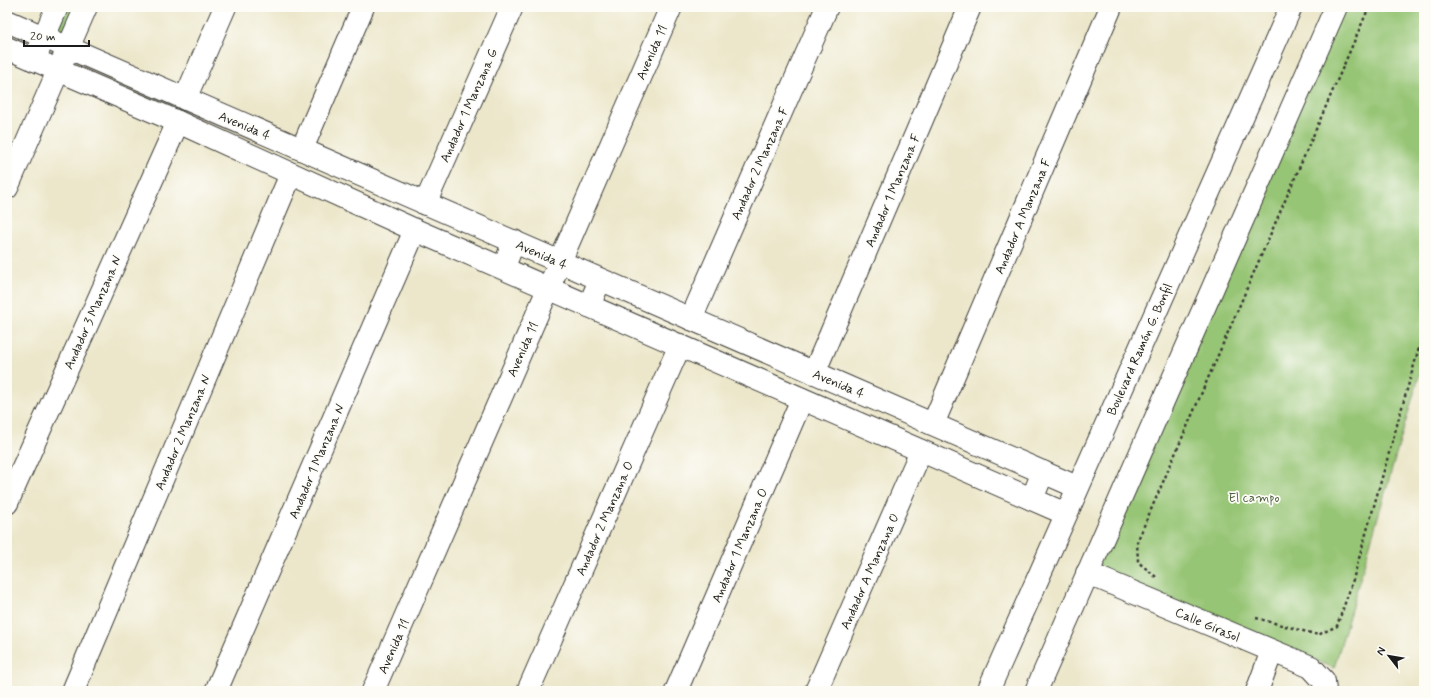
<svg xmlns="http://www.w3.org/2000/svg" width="1431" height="698" font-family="Mynerve,sans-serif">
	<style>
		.green { fill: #96c574; stroke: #597048 }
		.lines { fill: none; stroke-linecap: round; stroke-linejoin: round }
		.street-casing { stroke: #3b3a36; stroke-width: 24 }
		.secondary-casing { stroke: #3b3a36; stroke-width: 24 }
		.primary-casing { stroke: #3b3a36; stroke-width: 24 }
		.path { stroke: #3b3a36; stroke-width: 2.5; stroke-dasharray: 3 3; stroke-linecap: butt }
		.street { stroke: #fff; stroke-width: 22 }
		.secondary { stroke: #fff; stroke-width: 22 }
		.primary { stroke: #fff; stroke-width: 22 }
		.labels { text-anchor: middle; stroke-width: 3.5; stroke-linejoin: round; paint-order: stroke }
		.street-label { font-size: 13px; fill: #1c1c1c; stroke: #fdfcf7 }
		.park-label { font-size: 13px; fill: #4d603f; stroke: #fdfcf7 }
	</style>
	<rect width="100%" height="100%" fill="#fdfcf7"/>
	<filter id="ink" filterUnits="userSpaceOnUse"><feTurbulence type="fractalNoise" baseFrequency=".025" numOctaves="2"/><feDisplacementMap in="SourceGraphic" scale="8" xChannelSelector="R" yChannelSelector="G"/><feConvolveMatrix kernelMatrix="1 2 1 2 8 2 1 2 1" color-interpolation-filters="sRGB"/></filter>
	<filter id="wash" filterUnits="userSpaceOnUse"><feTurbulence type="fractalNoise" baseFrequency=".012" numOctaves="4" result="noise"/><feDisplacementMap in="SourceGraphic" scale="16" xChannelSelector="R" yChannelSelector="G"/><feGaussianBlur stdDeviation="0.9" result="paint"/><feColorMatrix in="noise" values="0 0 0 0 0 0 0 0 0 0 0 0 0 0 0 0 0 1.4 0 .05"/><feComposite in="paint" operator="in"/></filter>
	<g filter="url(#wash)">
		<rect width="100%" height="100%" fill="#ece7cb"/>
		<path class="green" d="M65,7h13l-10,25 -12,-5z
			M1332,7h92v352l-90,309 -246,-102z"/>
	</g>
	<g filter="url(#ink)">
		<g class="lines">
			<g class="street-casing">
				<path id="street" d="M34,60l23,-53
					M185,99l40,-92
					M302,149l61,-142
					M7,188l79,-181
					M425,204l87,-197
					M504,267l10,-26
					M589,306l11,-26
					M691,319l136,-312
					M814,373l156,-366
					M933,424l178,-417
					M1032,499l11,-27
					M7,503l171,-381
					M1087,573l224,94 13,14 1,10
					M73,691l218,-517
					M216,691l199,-461
					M528,691l152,-346
					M676,691l126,-292
					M816,691l105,-240
					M1257,691l15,-40"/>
			</g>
			<g class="secondary-casing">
				<path id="secondary" d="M7,21l1070,466
					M7,48l171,74 237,108 651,284
					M373,691l298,-684"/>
			</g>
			<g class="primary-casing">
				<path id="primary" d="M988,691l303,-684
					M1036,691l300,-684"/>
			</g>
			<path class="path" d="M1156,577l-18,-15 -1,-20 232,-535
				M1256,618l62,17 19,-9 15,-43 72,-253"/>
			<use href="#street" class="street"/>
			<use href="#secondary" class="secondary"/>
			<use href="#primary" class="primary"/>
		</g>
	</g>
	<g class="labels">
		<g class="street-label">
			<text transform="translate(651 52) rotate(-66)" y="5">Avenida 11</text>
			<text transform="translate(468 105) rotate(-66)" y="5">Andador 1 Manzana G</text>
			<text transform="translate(245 125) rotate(23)" y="5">Avenida 4</text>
			<text transform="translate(759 163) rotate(-66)" y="5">Andador 2 Manzana F</text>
			<text transform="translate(892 190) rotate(-67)" y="5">Andador 1 Manzana F</text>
			<text transform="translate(1022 216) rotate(-67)" y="5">Andador A Manzana F</text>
			<text transform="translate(542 254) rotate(24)" y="5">Avenida 4</text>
			<text transform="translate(92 312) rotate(-66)" y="5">Andador 3 Manzana N</text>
			<text transform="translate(522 349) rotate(-66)" y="5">Avenida 11</text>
			<text transform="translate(1139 349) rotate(-66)" y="5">Boulevard Ramón G. Bonfil</text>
			<text transform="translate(839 383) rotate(23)" y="5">Avenida 4</text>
			<text transform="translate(182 432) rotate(-67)" y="5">Andador 2 Manzana N</text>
			<text transform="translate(316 461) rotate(-67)" y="5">Andador 1 Manzana N</text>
			<text transform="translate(604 518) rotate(-66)" y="5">Andador 2 Manzana O</text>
			<text transform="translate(739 545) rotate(-67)" y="5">Andador 1 Manzana O</text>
			<text transform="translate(869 571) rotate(-66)" y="5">Andador A Manzana O</text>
			<text transform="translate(1208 624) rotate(23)" y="5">Calle Girasol</text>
			<text transform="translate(393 646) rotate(-66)" y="5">Avenida 11</text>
		</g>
		<g class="park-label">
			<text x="1254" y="502">El campo</text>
		</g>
	</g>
	<rect width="1431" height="698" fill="none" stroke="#fdfcf7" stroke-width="24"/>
	<g transform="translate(1389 656) rotate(301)" stroke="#fdfcf7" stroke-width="3" paint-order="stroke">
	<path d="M0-3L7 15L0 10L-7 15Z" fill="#1c1c1c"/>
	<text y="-6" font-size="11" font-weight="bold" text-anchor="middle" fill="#1c1c1c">N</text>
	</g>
	<path d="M24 40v6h65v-6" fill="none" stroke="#1c1c1c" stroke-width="2"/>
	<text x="30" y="40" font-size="12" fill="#1c1c1c" stroke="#fdfcf7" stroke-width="3" paint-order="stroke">20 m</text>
</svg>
